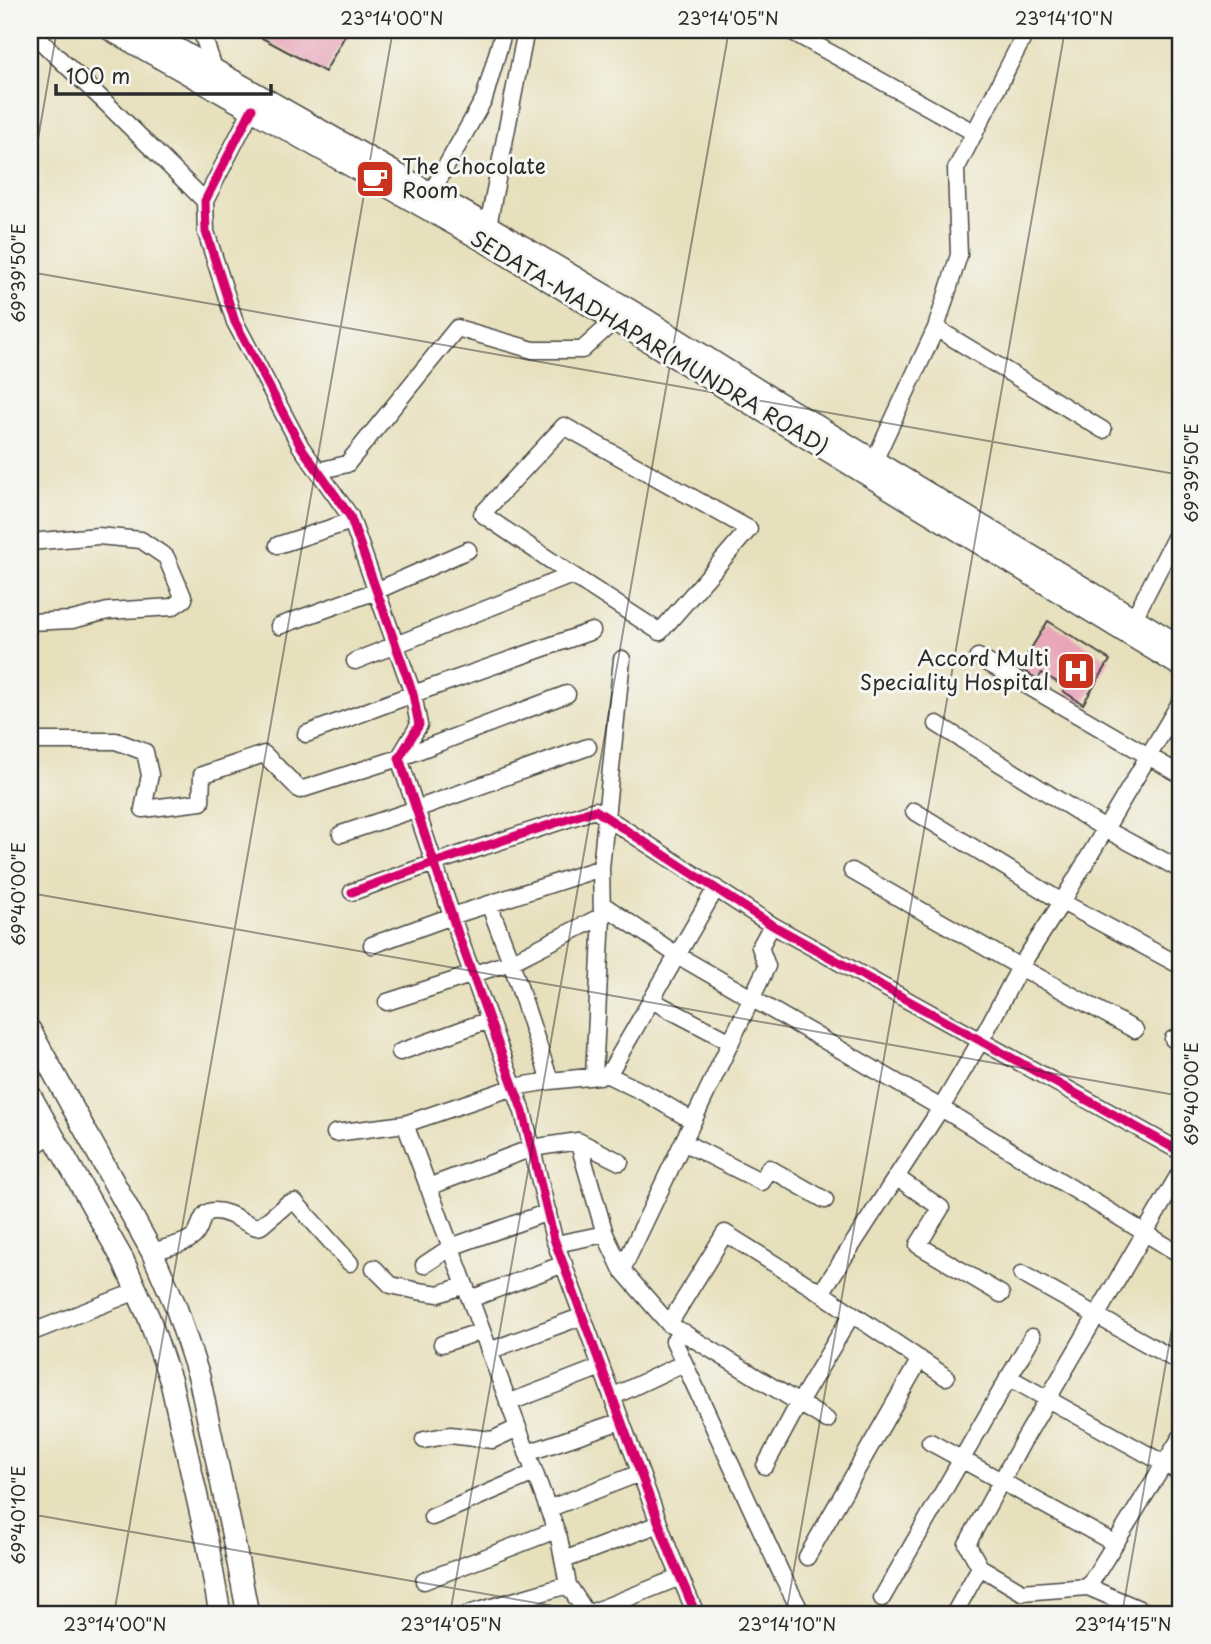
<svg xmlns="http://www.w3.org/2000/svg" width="1211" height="1644" font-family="'Playpen Sans',sans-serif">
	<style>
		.building { fill: #e8a5ba }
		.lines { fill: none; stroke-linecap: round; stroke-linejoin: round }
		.minor-casing { stroke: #474641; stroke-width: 19 }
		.major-casing { stroke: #474641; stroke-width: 24 }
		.minor { stroke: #fff; stroke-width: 16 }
		.major { stroke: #fff; stroke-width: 21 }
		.cycleway-casing { stroke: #f6f6f2; stroke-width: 13 }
		.cycleway { stroke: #d6006c; stroke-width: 9 }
		.ticks { fill: none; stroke: #2b2b2b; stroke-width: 2; stroke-opacity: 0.45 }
		.labels { text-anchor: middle; stroke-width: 6; stroke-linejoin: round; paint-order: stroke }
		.poi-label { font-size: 21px; fill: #2b2b2b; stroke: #f6f6f2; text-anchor: start }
		.street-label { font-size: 21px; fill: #2b2b2b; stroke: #f6f6f2 }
		.neatline { fill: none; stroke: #2b2b2b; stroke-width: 2.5 }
		.ticks-label { font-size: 18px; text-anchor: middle; fill: #2b2b2b }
	</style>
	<rect width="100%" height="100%" fill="#f6f6f2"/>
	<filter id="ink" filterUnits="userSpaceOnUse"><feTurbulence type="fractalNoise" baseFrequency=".0143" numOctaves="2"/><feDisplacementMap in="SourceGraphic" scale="14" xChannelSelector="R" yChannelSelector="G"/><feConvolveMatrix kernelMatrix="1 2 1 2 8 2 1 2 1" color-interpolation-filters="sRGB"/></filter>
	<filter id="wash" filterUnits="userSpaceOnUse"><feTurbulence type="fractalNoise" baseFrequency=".00686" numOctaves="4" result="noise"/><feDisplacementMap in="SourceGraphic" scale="28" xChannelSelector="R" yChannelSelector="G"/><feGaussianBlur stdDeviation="1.57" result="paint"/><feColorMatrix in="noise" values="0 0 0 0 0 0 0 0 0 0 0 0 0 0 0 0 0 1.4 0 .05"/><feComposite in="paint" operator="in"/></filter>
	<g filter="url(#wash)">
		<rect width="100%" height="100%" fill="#e7e0bc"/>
		<g id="blocks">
			<path class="building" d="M266,30h82l-23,42 -63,-34z
				M1048,621l62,39 -27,44 -20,-13 2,-4 -23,-14 -4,6 -19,-11z"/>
		</g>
	</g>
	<g filter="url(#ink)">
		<use href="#blocks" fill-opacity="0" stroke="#474641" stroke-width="2"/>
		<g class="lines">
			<g class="minor-casing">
				<path id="minor" d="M201,30l15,44
					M789,30l186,103
					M30,31l76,72 99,98
					M252,109l-47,92 1,31 29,90 66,125 49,69 63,178 6,31 -20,33 61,182 63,172 31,127 116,314 26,61
					M426,202l58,-103 20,-69
					M488,226l38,-196
					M936,328l167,102
					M874,461l62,-133 23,-73 -3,-86 70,-137 -1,-2
					M318,471l29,-7 110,-136 76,22h49l33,-30
					M30,542l68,-6 43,4 25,17 18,42 -12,8 -64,4 -36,9 -42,2
					M278,545l74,-24
					M1134,618l47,-92
					M279,626l97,-35 92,-41
					M978,657l203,118
					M355,661l217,-86 88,57 89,-103 -185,-103 -82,88 90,61
					M937,724l168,105 76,41
					M306,734l107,-40 179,-63
					M30,741h86l29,11 5,23 -7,34 58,-7 1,-27 62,-21 36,36 99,-32 168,-64
					M914,811l148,91 119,64
					M341,834l75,-25 172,-62
					M852,871l168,96 115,63
					M352,892l82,-29 161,-53 177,115 409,227
					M489,904l22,58 39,119
					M602,904l75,51 264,153 240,147
					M372,945l80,-29 149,-48
					M651,1000l80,42
					M387,1002l124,-40 91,-46
					M1173,1039l8,5
					M400,1052l89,-32
					M608,1075l108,-187
					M594,1076l8,-160 -1,-48 21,-209
					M405,1124l154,414 9,47 19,29
					M335,1133l70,-9 109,-37 36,-6 58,-6 41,20 44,26
					M578,1141l27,93 17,36 47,54 158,96
					M683,1142l79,40 7,-14 56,32
					M30,1149l22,-15
					M896,1177l45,31 -23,37 83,49
					M428,1187l104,-39 46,-7 42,21
					M556,1244l49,-10
					M152,1252c11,-4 34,-8 42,-16 8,-8 6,-25 20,-25 17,0 28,12 43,16l4,-1 26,-22 8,-2 55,61
					M424,1265l27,-18 97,-35
					M374,1268l17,17 27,6 21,3 26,-9
					M622,1270l145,-304 -7,-19 12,-22
					M1022,1274l159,89
					M821,1293l120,-185 40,-68 39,-73 42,-65 119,-201
					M470,1299l94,-35
					M669,1324l56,-91 96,60 125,84
					M684,1332l-10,9 108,234 20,39
					M30,1333l107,-42
					M442,1344l40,-13
					M489,1351l94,-35
					M1008,1377l173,96
					M612,1397l72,-34
					M508,1403l93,-36
					M424,1440l26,-5 42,5 26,-12
					M930,1442l184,101
					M527,1453l94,-32
					M765,1466l34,-63 53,-89
					M548,1509l92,-36
					M432,1517l102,-44
					M807,1557l113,-198
					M564,1560l95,-36
					M980,1567l42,25 66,-5 63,27
					M424,1581l132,-51
					M1088,1587l93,-150
					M882,1598l150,-261
					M468,1614l100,-29
					M588,1614l92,-37
					M954,1614l26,-47 -13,-23 55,-101 159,-272"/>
			</g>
			<g class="major-casing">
				<path id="major" d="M111,30l375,212 695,424
					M144,30l344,196 155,92 129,81 409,248
					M30,1030l122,222 24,55 23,70 35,165 14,72
					M30,1095l93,165 26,58 22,64 37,164 12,68"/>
			</g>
			<use href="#minor" class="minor"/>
			<use href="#major" class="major"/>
			<g class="cycleway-casing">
				<path id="cycleway" d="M252,109l-47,92 1,31 29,90 66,125 49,69 63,178 6,31 -20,33 61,182 63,172 31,127 116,314 26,61
					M352,892l82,-29 161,-53 177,115 409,227"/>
			</g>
			<use href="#cycleway" class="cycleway"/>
		</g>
	</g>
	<path class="ticks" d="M30,185l27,-155M30,272l1151,203M30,893l1151,203M30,1514l569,100M114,1614l279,-1584M450,1614l279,-1584M786,1614l279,-1584M1122,1614l59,-337"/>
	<defs>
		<g id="cafe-square" transform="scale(2.0125)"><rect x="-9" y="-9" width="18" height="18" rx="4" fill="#c8321e" stroke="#f6f6f2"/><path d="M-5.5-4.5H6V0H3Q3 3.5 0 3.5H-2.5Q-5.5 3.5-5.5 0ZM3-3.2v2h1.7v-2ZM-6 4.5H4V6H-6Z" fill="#fff"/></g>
		<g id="hospital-square" transform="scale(2.0125)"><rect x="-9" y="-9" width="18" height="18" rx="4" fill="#c8321e" stroke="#f6f6f2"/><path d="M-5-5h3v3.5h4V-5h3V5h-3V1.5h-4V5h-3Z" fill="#fff"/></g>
	</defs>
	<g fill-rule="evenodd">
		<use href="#cafe-square" x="375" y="179"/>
		<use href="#hospital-square" x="1076" y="671"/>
	</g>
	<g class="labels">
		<g class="poi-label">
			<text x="402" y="174">The Chocolate<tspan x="402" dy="24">Room</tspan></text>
			<text x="1049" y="666" text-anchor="end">Accord Multi<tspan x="1049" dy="24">Speciality Hospital</tspan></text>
		</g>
		<g class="street-label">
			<text transform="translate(649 343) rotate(31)" y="7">SEDATA-MADHAPAR(MUNDRA ROAD)</text>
		</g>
	</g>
	<rect width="1211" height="1644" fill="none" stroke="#f6f6f2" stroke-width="77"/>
	<path d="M56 84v10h215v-10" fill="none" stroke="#2b2b2b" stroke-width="3.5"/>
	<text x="66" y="84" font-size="21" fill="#2b2b2b" stroke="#f6f6f2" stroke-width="5" paint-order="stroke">100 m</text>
	<rect x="38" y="38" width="1134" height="1568" class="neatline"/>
	<g class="ticks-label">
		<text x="392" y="25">23°14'00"N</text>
		<text x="728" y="25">23°14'05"N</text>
		<text x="1064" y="25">23°14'10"N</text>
		<text transform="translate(19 273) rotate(-90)" y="6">69°39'50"E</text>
		<text transform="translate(1192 473) rotate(-90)" y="6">69°39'50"E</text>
		<text transform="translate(19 894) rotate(-90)" y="6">69°40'00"E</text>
		<text transform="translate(1192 1094) rotate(-90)" y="6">69°40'00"E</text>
		<text transform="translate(19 1515) rotate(-90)" y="6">69°40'10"E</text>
		<text x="115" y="1631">23°14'00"N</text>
		<text x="451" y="1631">23°14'05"N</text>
		<text x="787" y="1631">23°14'10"N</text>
		<text x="1123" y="1631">23°14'15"N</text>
	</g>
</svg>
